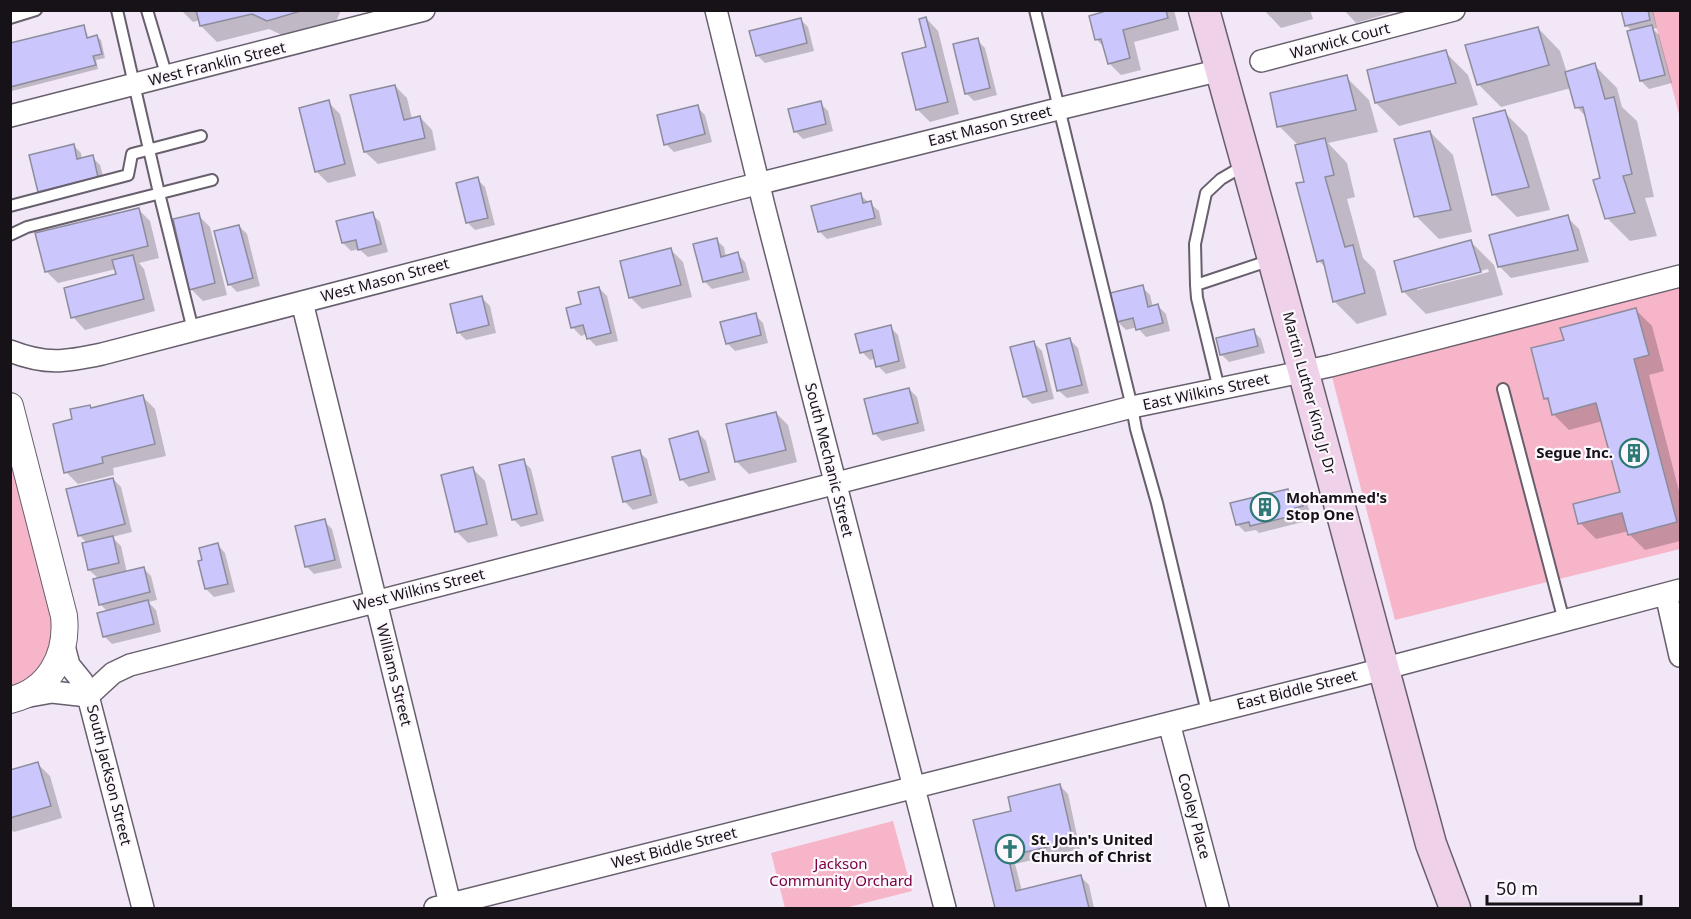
<svg xmlns="http://www.w3.org/2000/svg" width="1691" height="919" font-family="'Noto Sans',sans-serif">
	<style>
		.green { fill: #f7b5c9 }
		.shadow { fill: #0003; fill-rule: evenodd }
		.building { fill: #cbc7fc; stroke: #8d8c9d; stroke-width: 1.5 }
		.lines { fill: none; stroke-linecap: round; stroke-linejoin: round }
		.service-casing { stroke: #685f6d; stroke-width: 14 }
		.minor-casing { stroke: #685f6d; stroke-width: 24 }
		.tertiary-casing { stroke: #685f6d; stroke-width: 28 }
		.secondary-casing { stroke: #685f6d; stroke-width: 33 }
		.service { stroke: #fff; stroke-width: 10 }
		.minor { stroke: #fff; stroke-width: 21 }
		.tertiary { stroke: #fff; stroke-width: 26 }
		.secondary { stroke: #efd2e9; stroke-width: 30 }
		.labels { text-anchor: middle; stroke-width: 4.5; stroke-linejoin: round; paint-order: stroke }
		.street-label { font-size: 15px; fill: #161218; stroke: #fbf7fd }
		.poi-label { font-size: 15px; font-weight: bold; fill: #161218; stroke: #fbf7fd; text-anchor: start }
		.park-label { font-size: 15px; fill: #7a003f; stroke: #fbf7fd }
	</style>
	<rect width="100%" height="100%" fill="#f1e7f7"/>
	<path class="green" d="M1652,11h28v107z
		M1680,281v268l-285,71 -64,-247z
		M10,409l54,237 -54,54z
		M893,821l19,70 -67,17h-60l-14,-55z"/>
	<path class="shadow" d="M181,10h160l-5,12 -52,14 -15,-7 -52,13 -16,-16 -1,-6 -7,2z
		M1115,10h59l5,20 -45,12 7,28 -20,5 -12,-12 -4,-15 -9,-9z
		M1264,10h46l3,9 -32,9z
		M1344,10h56l-44,13z
		M1623,10h30l4,18 -4,1 6,6 13,48 -23,6 -8,-8 -12,-48 3,-2 -6,-6z
		M926,18l12,13 21,83 -29,8 -12,-12 -14,-56 24,-6z
		M800,19l8,8 6,24 -49,12 -8,-8z
		M83,27l2,2h-2l4,16h3l-4,-15 3,9 8,-2 4,3 4,18 -9,2 2,9 -86,22 -2,-2v-44z
		M1538,28l22,23 7,22 27,-8 23,23 5,19 15,14 17,76 -9,1 12,38 -27,5 -23,-23 -5,-39 -16,-62 -9,-10 -6,-19 -70,19 -23,-23z
		M977,40l8,8 12,47 -23,6 -8,-8z
		M1445,52l23,23 10,30 -79,21 -23,-23z
		M1346,77l23,23 9,32 -50,11 19,20 8,34 -8,2 16,59 12,12 12,45 -30,9 -22,-22 -8,-33 -8,-8 -20,-115 -20,-20z
		M395,86l12,12 5,21 8,-2 12,13 4,20 -58,14 -13,-12z
		M328,102l12,12 16,62 -28,7 -12,-12z
		M820,103l8,8 5,20 -30,8 -8,-8z
		M697,107l8,8 7,27 -38,10 -8,-8z
		M1504,112l23,23 23,75 -33,7 -23,-23z
		M1430,132l23,23 19,77 -33,7 -23,-23z
		M73,145l8,8 1,6 10,-2 8,8 5,19 -58,15 -8,-8z
		M477,179l8,8 10,38 -20,5 -8,-8z
		M860,195l19,16 3,14 -55,14 -8,-8z
		M138,209l12,12 9,37 -20,5 5,6 11,42 -70,19 -12,-13 45,-42 -2,-6 -58,14 -12,-12z
		M372,214l8,8 8,30 -20,5 -9,-8 -8,2 -8,-8z
		M198,215l12,12 17,68 -24,6 -12,-12z
		M1567,217l12,12 10,33 -78,16 -12,-12z
		M239,226l8,8 13,52 -23,6 -8,-8z
		M716,240l8,7 2,10 11,-3 8,8 5,18 -38,9 -8,-8z
		M1471,242l23,23 9,30 -77,19 -23,-23zM1488,269l1,3 -72,18v-3z
		M671,250l12,12 9,35 -50,12 -12,-12z
		M1142,287l8,8 3,12 5,-1 8,8 4,17 -24,6 -9,-10 -11,3 -8,-8z
		M599,288l8,8 11,45 -22,5 -8,-8 -1,-4 -6,2 -8,-8 -5,-19 15,-4z
		M482,298l8,8 6,27 -30,7 -8,-8z
		M1636,310l16,16 12,45 -15,4 31,120v46l-35,9 -16,-16v-3l-33,8 -16,-16 42,-30 -19,-72 -34,9 -16,-16 -2,-10 -6,-6 20,-57z
		M755,315l8,8 5,20 -33,8 -8,-8z
		M890,327l8,8 8,33 -20,6 -8,-8 -2,-8 -6,2 -8,-8z
		M1253,331l8,8 4,14 -36,9 -8,-8z
		M1070,340l8,8 11,45 -22,5 -8,-7z
		M1034,343l8,8 12,48 -22,5 -8,-8z
		M909,389l8,8 8,34 -43,10 -8,-8z
		M143,397l12,12 11,47 -53,12 1,7 -36,9 -12,-12 8,-52 18,-11z
		M776,413l12,12 9,37 -48,12 -12,-12 -9,-37z
		M698,433l8,8 10,39 -27,7 -8,-8z
		M639,452l8,7 11,44 -25,7 -8,-8 -11,-44z
		M523,461l8,8 13,52 -23,6 -8,-8z
		M473,469l12,12 13,55 -30,7 -12,-12z
		M113,479l8,8 11,45 -20,5 9,9 6,27 16,-5 8,8 6,24 -9,2 8,8 5,22 -49,12 -8,-8 4,-24 -8,-8 -1,-25 -10,-9 -5,-26 3,-1 -8,-8z
		M1287,491l5,5 7,-2 8,8 3,12 -8,2 1,6 -44,11 -3,-3 -11,2 -8,-8z
		M324,521l8,8 10,39 -28,6 -8,-8z
		M218,545l7,8 10,39 -21,5 -8,-8z
		M38,764l12,12 12,42 -48,14 -4,-3v-58z
		M1060,786l8,8 12,55 -65,15 7,27 59,-14 8,8 5,23h-98l-21,-87 38,-9z"/>
	<path class="building" d="M196,10h108l-37,11 -15,-7 -52,12z
		M1109,10h57l2,8 -45,12 7,28 -22,6 -7,-25 -6,1 -6,-24z
		M1621,10h27l2,10 -25,6z
		M926,17l22,85 -32,8 -14,-57 24,-6 -7,-28z
		M801,18l6,25 -51,13 -7,-25z
		M84,25l3,13 10,-3 5,19 -9,2 3,9 -86,22v-44z
		M1652,25l13,50 -25,6 -13,-50z
		M1538,27l11,38 -72,20 -12,-40z
		M978,38l12,50 -25,6 -12,-50z
		M1446,50l10,33 -81,20 -8,-33z
		M1595,63l10,36 9,-2 18,77 -9,2 12,37 -30,6 -12,-39 7,-2 -17,-71 -8,1 -10,-36z
		M1347,75l9,35 -79,17 -7,-34z
		M395,85l9,35 16,-4 5,22 -61,14 -14,-57z
		M329,100l16,64 -30,8 -16,-64z
		M821,101l5,23 -32,8 -6,-23z
		M698,105l7,29 -41,11 -7,-30z
		M1505,110l24,77 -37,8 -19,-77z
		M1430,131l21,79 -37,7 -20,-78z
		M1325,138l9,37 -9,2 20,70 8,-2 12,48 -32,9 -10,-42 -6,2 -21,-79 8,-1 -9,-37z
		M74,144l3,15 16,-4 5,22 -60,15 -9,-37z
		M478,177l10,41 -22,5 -10,-40z
		M861,193l2,10 8,-2 4,17 -57,14 -7,-26z
		M139,208l9,38 -103,26 -10,-39z
		M373,212l8,32 -23,6 -2,-10 -14,3 -6,-22z
		M199,213l16,70 -26,7 -16,-71z
		M1568,215l10,35 -80,17 -9,-32z
		M239,225l14,53 -25,7 -14,-54z
		M717,238l4,19 17,-5 5,20 -40,10 -10,-38z
		M1471,240l10,32 -79,20 -8,-31z
		M671,248l10,37 -52,13 -9,-37z
		M133,255l11,44 -73,19 -7,-30 52,-14 -4,-14z
		M1143,285l5,22 10,-3 5,19 -27,7 -3,-12 -16,4 -7,-29z
		M599,287l12,46 -24,6 -4,-14 -12,3 -5,-20 15,-4 -3,-12z
		M482,296l7,29 -32,8 -7,-29z
		M1636,308l13,47 -15,4 43,163 -49,13 -6,-22 -44,11 -5,-20 47,-12 -24,-89 -44,12 -4,-17 -4,1 -13,-51 33,-8 -4,-12z
		M756,313l5,22 -35,9 -6,-22z
		M891,325l8,36 -23,6 -4,-17 -12,3 -5,-19z
		M1254,329l4,17 -38,9 -4,-17z
		M1070,338l12,47 -25,6 -11,-47z
		M1034,341l13,50 -24,6 -13,-50z
		M909,388l9,35 -45,11 -9,-35z
		M143,395l12,49 -53,13 1,6 -39,10 -11,-49 19,-5 -2,-10 20,-4 1,3z
		M776,412l10,38 -51,12 -9,-38z
		M698,431l11,41 -29,8 -11,-41z
		M640,450l11,45 -28,7 -11,-45z
		M524,459l13,55 -25,6 -13,-55z
		M473,467l14,57 -32,8 -14,-57z
		M113,478l12,46 -47,12 -12,-47z
		M1288,489l1,6 10,-3 4,14 -8,2 1,7 -46,11 -1,-4 -13,3 -6,-22z
		M325,519l10,41 -30,7 -10,-41z
		M113,536l6,27 -31,7 -6,-27z
		M218,543l10,41 -23,5 -7,-28 4,-1 -3,-12z
		M144,567l6,25 -51,13 -6,-26z
		M148,600l6,24 -51,13 -6,-24z
		M38,762l13,44 -41,12v-48z
		M1060,784l13,57 -65,15 8,35 65,-16 8,33h-94l-22,-88 38,-9 -3,-14z"/>
	<g class="lines">
		<g class="service-casing">
			<path id="service" d="M117,10l42,183 34,137
				M147,10l20,67
				M1035,10l97,397 4,22 21,74 50,209
				M10,18l26,-8
				M10,206l118,-31 4,-21 69,-18
				M10,235l17,-8 185,-47
				M1196,285l-1,-41 11,-51 15,-14 24,-14
				M1219,389l-22,-91 -1,-13 75,-25
				M1503,389l61,232"/>
		</g>
		<g class="minor-casing">
			<path id="minor" d="M716,10l49,200 180,698
				M1261,61l193,-51
				M10,116l414,-106
				M302,302l68,275 81,331
				M10,351c36,14 55,11 92,3l635,-165 321,-80 163,-39
				M1666,594l14,62
				M64,646l5,19 13,16 6,15 55,212
				M88,696l25,-23 17,-8 1002,-258 198,-41 350,-90
				M24,697l28,-5 36,4
				M1169,723l49,185
				M435,908l921,-232 324,-86"/>
		</g>
		<g class="tertiary-casing">
			<path id="tertiary" d="M10,406l54,210c4,38 -14,75 -54,84"/>
		</g>
		<g class="secondary-casing">
			<path id="secondary" d="M1204,10l69,249 158,585 24,64"/>
		</g>
		<use href="#service" class="service"/>
		<use href="#minor" class="minor"/>
		<use href="#tertiary" class="tertiary"/>
		<use href="#secondary" class="secondary"/>
	</g>
	<defs>
		<g id="building-ring" transform="scale(1.5)"><circle r="9.5" fill="#fbf7fd" stroke="#2e7876" stroke-width="1.5"/><path d="M-4-6H4V6H1V3H-1V6H-4ZM-2.5-4.3h1.7v1.8h-1.7ZM.8-4.3h1.7v1.8H.8ZM-2.5-1h1.7V.8h-1.7ZM.8-1h1.7V.8H.8Z" fill="#2e7876"/></g>
		<g id="church-ring" transform="scale(1.5)"><circle r="9.5" fill="#fbf7fd" stroke="#2e7876" stroke-width="1.5"/><path d="M-1.2-6h2.4v3.5h3.3v2.4h-3.3V6h-2.4V-.1h-3.3v-2.4h3.3Z" fill="#2e7876"/></g>
	</defs>
	<g fill-rule="evenodd">
		<use href="#building-ring" x="1634" y="453"/>
		<use href="#building-ring" x="1265" y="507"/>
		<use href="#church-ring" x="1010" y="849"/>
	</g>
	<g class="labels">
		<g class="street-label">
			<text transform="translate(1340 41) rotate(-15)" y="5">Warwick Court</text>
			<text transform="translate(217 64) rotate(-14)" y="5">West Franklin Street</text>
			<text transform="translate(990 126) rotate(-14)" y="5">East Mason Street</text>
			<text transform="translate(385 280) rotate(-15)" y="5">West Mason Street</text>
			<text transform="translate(1206 392) rotate(-12)" y="5">East Wilkins Street</text>
			<text transform="translate(1309 393) rotate(75)" y="5">Martin Luther King Jr Dr</text>
			<text transform="translate(829 460) rotate(76)" y="5">South Mechanic Street</text>
			<text transform="translate(419 590) rotate(-14)" y="5">West Wilkins Street</text>
			<text transform="translate(394 675) rotate(76)" y="5">Williams Street</text>
			<text transform="translate(1297 690) rotate(-14)" y="5">East Biddle Street</text>
			<text transform="translate(109 775) rotate(76)" y="5">South Jackson Street</text>
			<text transform="translate(1194 816) rotate(75)" y="5">Cooley Place</text>
			<text transform="translate(674 848) rotate(-14)" y="5">West Biddle Street</text>
		</g>
		<g class="poi-label">
			<text x="1613" y="458" text-anchor="end">Segue Inc.</text>
			<text x="1286" y="503">Mohammed's<tspan x="1286" dy="17">Stop One</tspan></text>
			<text x="1031" y="845">St. John's United<tspan x="1031" dy="17">Church of Christ</tspan></text>
		</g>
		<g class="park-label">
			<text x="841" y="869">Jackson<tspan x="841" dy="17">Community Orchard</tspan></text>
		</g>
	</g>
	<rect width="1691" height="919" fill="none" stroke="#161218" stroke-width="24"/>
	<path d="M1487 895v9h154v-9" fill="none" stroke="#161218" stroke-width="3"/>
	<text x="1496" y="895" font-size="18" fill="#161218" stroke="#fbf7fd" stroke-width="4.5" paint-order="stroke">50 m</text>
</svg>
